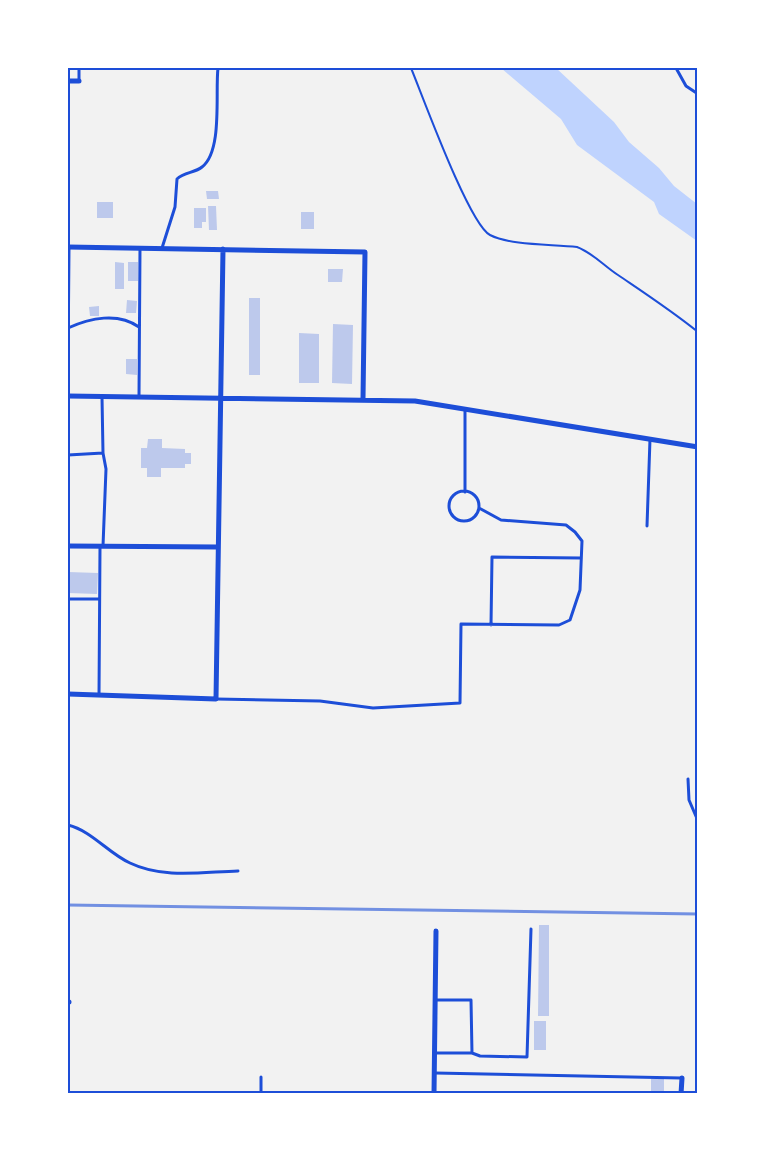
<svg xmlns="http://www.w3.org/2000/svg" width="765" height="1161" font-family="Signika,sans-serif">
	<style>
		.water { fill: #bfd3fe }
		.building { fill: #bdc9ec }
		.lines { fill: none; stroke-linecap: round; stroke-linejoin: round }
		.path { stroke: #1d4ed8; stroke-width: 2 }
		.service { stroke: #1d4ed8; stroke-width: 3 }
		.minor { stroke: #1d4ed8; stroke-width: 5 }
		.rail { stroke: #7290e2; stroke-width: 3 }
		.neatline { fill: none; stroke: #1d4ed8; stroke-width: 2 }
	</style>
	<rect width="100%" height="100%" fill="#f2f2f2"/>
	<path class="water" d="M501,68h55l58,54 15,20 30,26 15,18 23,18v37l-38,-27 -5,-12 -77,-57 -16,-26z"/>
	<path class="building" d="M206,191h12l1,8h-12z
		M97,202h16v16h-16z
		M208,206h8l1,24h-8z
		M194,208h12v14h-4v6h-8z
		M301,212h13v17h-13z
		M115,262l9,1v26h-9z
		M128,262h10v19h-10z
		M328,269h15l-1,13h-14z
		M249,298h11v77h-11z
		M127,300l10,1 -1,12h-10z
		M99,306v10h-9l-1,-9z
		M333,324l20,1 -1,59 -20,-1z
		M299,333l20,1v49h-20z
		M126,359h11v16l-11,-1z
		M148,439h14v9l23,1v4h6v11h-6v4h-24v9h-14v-9h-6v-20h6z
		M68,572l30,1 -1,21 -29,-1z
		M539,925h10v91h-11z
		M534,1021h12v29h-12z
		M651,1079h13v13h-13z"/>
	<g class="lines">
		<path class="path" d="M411,68c12,29 58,156 79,167 22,11 62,9 87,12 16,6 27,19 41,28 28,19 54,36 80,57"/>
		<path class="service" d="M676,68l10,18 12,8
			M79,81v-13
			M162,248l13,-41 2,-28c7,-7 18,-6 25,-12 21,-16 13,-75 16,-99
			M68,328c22,-10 50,-16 71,-1
			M68,362l1,-114
			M102,397l1,56 3,16 -3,77
			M139,397l1,-149
			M465,409v83
			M68,455l35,-2
			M449 506a15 15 0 1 1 30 0a15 15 0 1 1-30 0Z
			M647,526l3,-87
			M68,599h31
			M491,625l1,-68 89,1
			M99,695l1,-148
			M216,699l104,2 53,7 87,-5 1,-79 98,1 11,-5 10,-30 2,-49 -7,-9 -9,-7 -65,-5 -22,-12
			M688,779l1,21 9,21
			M68,825c24,6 40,28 62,38 33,16 72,9 108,8
			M435,1053h37l-1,-53h-36
			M472,1053l8,3 47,1 4,-128
			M435,1073l246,5
			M261,1094v-17"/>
		<path class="minor" d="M68,81h11
			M68,247l297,5 -2,147
			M68,396l347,5 283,46
			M68,546l149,1
			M68,694l148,5 7,-450
			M68,1002h1
			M434,1094l2,-163
			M681,1094l1,-16"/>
		<path class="rail" d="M68,905l630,9"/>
	</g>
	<rect width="765" height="1161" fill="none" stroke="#ffffff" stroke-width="138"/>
	<rect x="69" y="69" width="627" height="1023" class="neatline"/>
</svg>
